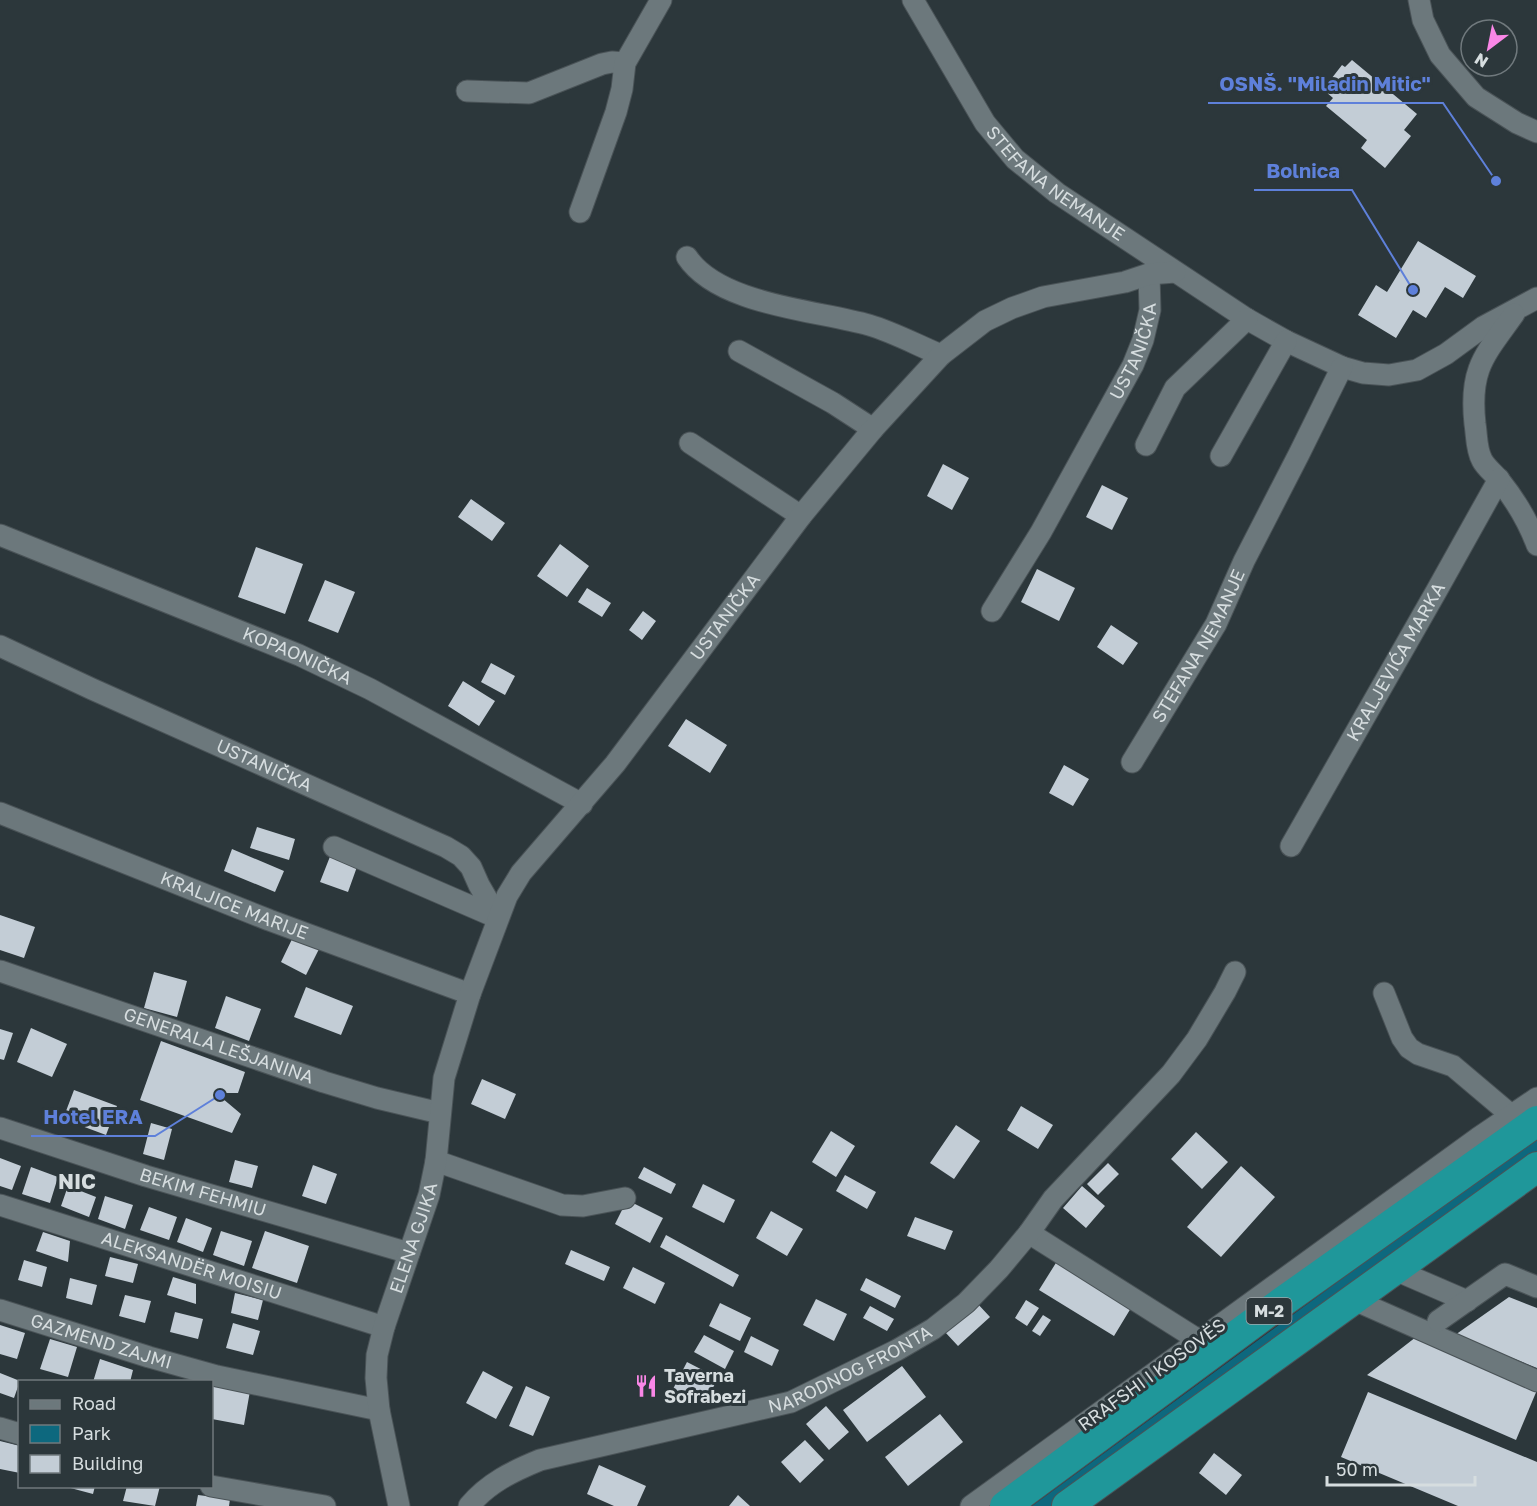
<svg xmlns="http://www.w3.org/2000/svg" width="1537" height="1506" font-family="'Golos Text',sans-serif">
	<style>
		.green { fill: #0d687e }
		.building { fill: #c3cdd6 }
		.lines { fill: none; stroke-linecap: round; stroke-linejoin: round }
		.minor-casing { stroke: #4a5357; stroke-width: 23 }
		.highway-casing { stroke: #4a5357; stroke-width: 32 }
		.minor { stroke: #6c787c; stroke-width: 21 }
		.highway { stroke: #1f979a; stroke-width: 30 }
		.labels { text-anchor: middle; stroke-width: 6; stroke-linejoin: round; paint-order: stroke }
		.shield { fill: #2c373b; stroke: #a3abae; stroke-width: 1.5 }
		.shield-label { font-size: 16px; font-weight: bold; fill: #d6dddf }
		.street-label { font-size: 18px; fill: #d6dddf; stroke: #2c373b }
		.poi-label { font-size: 18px; font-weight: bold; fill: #d6dddf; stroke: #2c373b; text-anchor: start }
		.quarter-label { font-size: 21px; font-weight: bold; fill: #d6dddf; stroke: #2c373b }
		.leader { fill: none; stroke: #5e80da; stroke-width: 2 }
		.callout-dot { fill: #5e80da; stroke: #2c373b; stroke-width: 2 }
		.callout-label { font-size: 20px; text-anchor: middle; font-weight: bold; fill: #5e80da; stroke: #2c373b; stroke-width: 6; stroke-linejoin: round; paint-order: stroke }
	</style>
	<rect width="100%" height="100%" fill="#2c373b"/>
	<path class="green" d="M1537,1139v15l-337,242 -148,110h-20l315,-231z"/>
	<path class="building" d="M1352,60l65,54 -13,16 7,6 -26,32 -24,-20 6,-8 -41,-34 7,-8 -7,-6 5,-6 -3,-3 14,-18 3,2z
		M1418,241l58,35 -13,22 -18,-11 -19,31 -13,-8 -17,28 -38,-23 18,-30 11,7z
		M943,464l26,14 -17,32 -25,-14z
		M1102,485l26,13 -16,32 -26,-13z
		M471,499l34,24 -13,18 -34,-24z
		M560,544l29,22 -22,31 -30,-21z
		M256,547l47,17 -18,50 -47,-17z
		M1037,569l38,19 -16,33 -38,-19z
		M325,580l30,12 -17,41 -30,-12z
		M587,588l24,15 -9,14 -24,-15z
		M643,611l13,10 -14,19 -13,-10z
		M1111,625l27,18 -15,22 -26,-18z
		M491,663l24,13 -10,19 -24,-13z
		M463,681l32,20 -16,25 -31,-20z
		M686,719l41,26 -17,28 -42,-27z
		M1064,765l25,14 -16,27 -24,-13z
		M257,827l38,12 -6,21 -39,-12z
		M232,849l52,22 -9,21 -51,-21z
		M331,854l27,10 -10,28 -28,-10z
		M0,915l35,12 -11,31 -24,-8z
		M294,935l26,12 -14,28 -25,-13z
		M154,972l33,9 -10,36 -33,-9z
		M306,987l47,19 -12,29 -47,-18z
		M226,996l35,13 -12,32 -34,-13z
		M31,1028l36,16 -15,33 -35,-15z
		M0,1029l13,4 -9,27 -4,-1z
		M161,1041l84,31 -7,21h-22l25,21 -9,19 -92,-33z
		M482,1079l34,15 -11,25 -34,-15z
		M74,1090l43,16 -11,29 -43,-16z
		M1021,1106l32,19 -15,24 -31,-19z
		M151,1123l21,6 -8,31 -21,-6z
		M956,1125l24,16 -26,38 -24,-16z
		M831,1131l24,15 -19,31 -24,-15z
		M1196,1132l32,30 -26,27 -31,-30z
		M0,1158l21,8 -9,24 -12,-4z
		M235,1160l23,6 -6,22 -23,-6z
		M1108,1163l11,11 -21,21 -11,-11z
		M313,1165l24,9 -11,30 -24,-8z
		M1241,1166l34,31 -54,60 -34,-30z
		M31,1167l27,10 -8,26 -28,-9z
		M644,1167l32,17 -5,10 -33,-16z
		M845,1175l31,17 -9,17 -31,-18z
		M703,1184l32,16 -11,23 -32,-16z
		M68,1186l28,11 -7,20 -28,-11z
		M1082,1186l23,20 -19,22 -23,-20z
		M105,1196l28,9 -8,24 -27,-10z
		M627,1200l36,18 -13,25 -35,-19z
		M149,1207l28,10 -8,23 -29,-10z
		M771,1211l32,18 -16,27 -31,-18z
		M915,1217l38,14 -8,19 -38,-14z
		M186,1218l26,10 -9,24 -26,-10z
		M221,1231l31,10 -8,25 -31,-11z
		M265,1231l44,15 -12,37 -45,-15z
		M43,1232l27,9 -2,21 -32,-11z
		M666,1235l73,40 -6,12 -73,-40z
		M571,1250l39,17 -6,14 -39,-17z
		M110,1257l28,7 -5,19 -28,-7z
		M1059,1258l75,45 -20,33 -75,-46z
		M24,1260l23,7 -5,20 -24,-7z
		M633,1267l32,16 -10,21 -32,-16z
		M173,1277l23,7v20l-29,-9z
		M70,1278l27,7 -5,20 -26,-7z
		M866,1278l35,18 -6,12 -35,-18z
		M235,1293l28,7 -5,20 -27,-7z
		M125,1295l26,6 -6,22 -26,-7z
		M1509,1297l28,11v60l-82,-33z
		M816,1299l31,15 -13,27 -31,-16z
		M1026,1300l13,8 -12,18 -12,-8z
		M976,1302l14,15 -32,29 -13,-14z
		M720,1303l31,15 -11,23 -31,-15z
		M870,1306l24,13 -7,12 -24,-13z
		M175,1312l28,7 -5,20 -28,-7z
		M1043,1315l8,5 -11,16 -8,-5z
		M233,1323l27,8 -7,24 -27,-7z
		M0,1325l25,8 -8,26 -17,-5z
		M704,1335l30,16 -9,18 -31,-17z
		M751,1336l28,14 -7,16 -28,-14z
		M1416,1337l121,53 -21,50 -149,-65z
		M50,1339l27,8 -9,30 -28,-8z
		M100,1359l33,11 -3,12h-37z
		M687,1362l31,16 -14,27 -31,-16z
		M902,1366l24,31 -59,45 -24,-32z
		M483,1371l30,16 -17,32 -30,-16z
		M0,1373l20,8 -6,17 -14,-5z
		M213,1383l37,8 -6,34 -32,-6z
		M526,1386l24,11 -17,39 -24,-10z
		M1368,1392l169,70v44h-79l-117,-49z
		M826,1406l23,26 -20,18 -23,-26z
		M940,1414l23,28 -55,44 -23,-29z
		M805,1440l19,20 -24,23 -19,-21z
		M0,1441l20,5v27l-20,-4z
		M1214,1453l28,22 -16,20 -27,-22z
		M599,1465l47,21 -9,20h-23l-27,-12z
		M63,1486h32l-2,8z
		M127,1486h33l-5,20 -32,-5z
		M198,1495l32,4 -1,7h-33z
		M738,1495l12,11h-21z"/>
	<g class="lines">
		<g class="minor-casing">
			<g id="minor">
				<path id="s1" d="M913,0l72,123 30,36 42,34 190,126 39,22 56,26 21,6 26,2 28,-5 29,-16 37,-27 54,-29"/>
				<path d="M1419,0l4,20 17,35 36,42 41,26 20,9"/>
				<path d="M467,91l62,2 73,-29 10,-2 13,1"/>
				<path d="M580,212l36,-100 6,-23 3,-26 36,-63"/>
				<path d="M687,257c32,48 129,53 182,68 24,7 48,20 72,30"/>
				<path d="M1514,314c-30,42 -45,55 -39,110 2,12 1,25 7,36 4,8 13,14 18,21 16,20 28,40 37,64"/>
				<path d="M739,351l94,52 40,26"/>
				<path d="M690,443l111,73"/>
				<path d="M1146,445l29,-57 72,-69"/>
				<path d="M1221,456l65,-115"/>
				<path id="s2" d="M0,535l299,120 71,34 212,115"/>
				<path id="s3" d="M992,611l49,-79 92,-167 10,-25 7,-30 -1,-36"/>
				<path id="s4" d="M0,646l92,43 354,158 15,9 10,11 8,18 19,33 -164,-71"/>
				<path id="s5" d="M1132,762l84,-138 28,-63 55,-107 43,-87"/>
				<path id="s6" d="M0,813l269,107 201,74"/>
				<path id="s7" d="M1291,846l146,-256 62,-111"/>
				<path id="s8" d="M0,971l324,111 53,16 63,15"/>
				<path d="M1384,993l18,45 7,10 9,6 35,12 58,49"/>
				<path id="s9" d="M0,1128l146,48 263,77"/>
				<path d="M436,1161l126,44 21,1 42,-8"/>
				<path id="s10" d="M0,1205l384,122"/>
				<path d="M1029,1233l171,108"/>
				<path d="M1393,1269l74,32"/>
				<path d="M1352,1299l185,82"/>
				<path id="s11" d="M0,1310l149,47 68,19 162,34"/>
				<path d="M1438,1321l67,-47 32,13"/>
				<path d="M0,1428l20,6"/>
				<path d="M211,1486l114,20"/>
				<path id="s12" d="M399,1506l-20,-96 -3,-32 1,-23 7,-28 45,-132 7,-34 8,-83 26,-84 37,-98 14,-23 94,-109 186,-248 72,-87 68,-74 44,-34 27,-13 31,-11 82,-15 24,-8 26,-2"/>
				<path id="s13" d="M469,1506c19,-23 44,-35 71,-46l251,-58 106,-52 36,-21 33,-26 33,-34 30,-36 24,-34 118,-125 26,-35 28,-47 10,-20"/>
				<path d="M971,1506l507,-368 59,-40"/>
			</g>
		</g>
		<g class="highway-casing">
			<path id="highway" d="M1005,1506l259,-191 273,-194
				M1067,1506l470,-339"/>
		</g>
		<use href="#minor" class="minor"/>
		<use href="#highway" class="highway"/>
	</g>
	<defs>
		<g id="restaurant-bare" transform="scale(1.8)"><path d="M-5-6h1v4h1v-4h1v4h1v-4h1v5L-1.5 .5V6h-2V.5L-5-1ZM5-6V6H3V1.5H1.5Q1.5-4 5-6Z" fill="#fa87e7" stroke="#2c373b" stroke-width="2.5" paint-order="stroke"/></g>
	</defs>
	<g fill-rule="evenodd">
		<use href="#restaurant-bare" x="646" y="1386"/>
	</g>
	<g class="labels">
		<rect class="shield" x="1246.5" y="1298" width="45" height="26" rx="4.5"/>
		<g class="shield-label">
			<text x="1269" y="1317">M-2</text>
		</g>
		<g class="street-label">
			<text dy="6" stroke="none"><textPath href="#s1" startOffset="236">STEFANA NEMANJE</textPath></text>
			<text dy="6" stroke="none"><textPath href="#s3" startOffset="297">USTANIČKA</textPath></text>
			<text dy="6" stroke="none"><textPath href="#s12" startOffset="987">USTANIČKA</textPath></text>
			<text dy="6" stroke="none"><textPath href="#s5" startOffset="134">STEFANA NEMANJE</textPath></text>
			<text dy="6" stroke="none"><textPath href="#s2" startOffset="321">KOPAONIČKA</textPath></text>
			<text dy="6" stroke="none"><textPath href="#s7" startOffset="212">KRALJEVIĆA MARKA</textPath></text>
			<text dy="6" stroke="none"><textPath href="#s4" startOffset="290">USTANIČKA</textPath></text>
			<text dy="6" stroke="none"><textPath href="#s6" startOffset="252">KRALJICE MARIJE</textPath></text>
			<text dy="6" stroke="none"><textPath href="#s8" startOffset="231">GENERALA LEŠJANINA</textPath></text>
			<text dy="6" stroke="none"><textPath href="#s9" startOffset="213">BEKIM FEHMIU</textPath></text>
			<text dy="6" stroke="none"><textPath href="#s12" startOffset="276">ELENA GJIKA</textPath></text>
			<text dy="6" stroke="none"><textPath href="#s10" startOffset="201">ALEKSANDËR MOISIU</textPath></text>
			<text dy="6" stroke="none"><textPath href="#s11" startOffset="106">GAZMEND ZAJMI</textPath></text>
			<text dy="6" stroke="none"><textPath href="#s13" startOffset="410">NARODNOG FRONTA</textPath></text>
			<text transform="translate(1152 1375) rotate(-36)" y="6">RRAFSHI I KOSOVËS</text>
		</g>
		<g class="poi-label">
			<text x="664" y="1382">Taverna<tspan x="664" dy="21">Sofrabezi</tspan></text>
		</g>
		<g class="quarter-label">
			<text x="77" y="1189">NIC</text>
		</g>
	</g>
	<path class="leader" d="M1496 181L1443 103H1208M1413 290L1352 190H1254M220 1095L155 1136H31"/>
	<g class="callout-dot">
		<circle cx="1496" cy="181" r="6"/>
		<circle cx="1413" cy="290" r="6"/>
		<circle cx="220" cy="1095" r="6"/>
	</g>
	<g class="callout-label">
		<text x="1325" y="91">OSNŠ. "Miladin Mitic"</text>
		<text x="1303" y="178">Bolnica</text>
		<text x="93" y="1124">Hotel ERA</text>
	</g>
	<rect x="18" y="1380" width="195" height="108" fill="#2c373b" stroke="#70797d" stroke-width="1.5"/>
	<rect x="30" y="1400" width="30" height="9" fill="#6c787c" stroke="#70797d" stroke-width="1.5"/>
	<text x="72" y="1410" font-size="18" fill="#d6dddf">Road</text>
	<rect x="30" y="1425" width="30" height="18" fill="#0d687e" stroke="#70797d" stroke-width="1.5"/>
	<text x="72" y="1440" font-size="18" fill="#d6dddf">Park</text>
	<rect x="30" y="1455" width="30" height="18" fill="#c3cdd6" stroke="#70797d" stroke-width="1.5"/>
	<text x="72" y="1470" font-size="18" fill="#d6dddf">Building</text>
	<g transform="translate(1489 48) rotate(212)"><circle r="28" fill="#2c373b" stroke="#70797d" stroke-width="1.5"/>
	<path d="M0-4.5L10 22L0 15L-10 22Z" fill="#fa87e7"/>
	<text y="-9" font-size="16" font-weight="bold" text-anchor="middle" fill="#d6dddf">N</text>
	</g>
	<path d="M1327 1476v9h148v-9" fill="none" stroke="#d6dddf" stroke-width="3"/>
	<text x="1336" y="1476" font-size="18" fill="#d6dddf" stroke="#2c373b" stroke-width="4.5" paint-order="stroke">50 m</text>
</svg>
